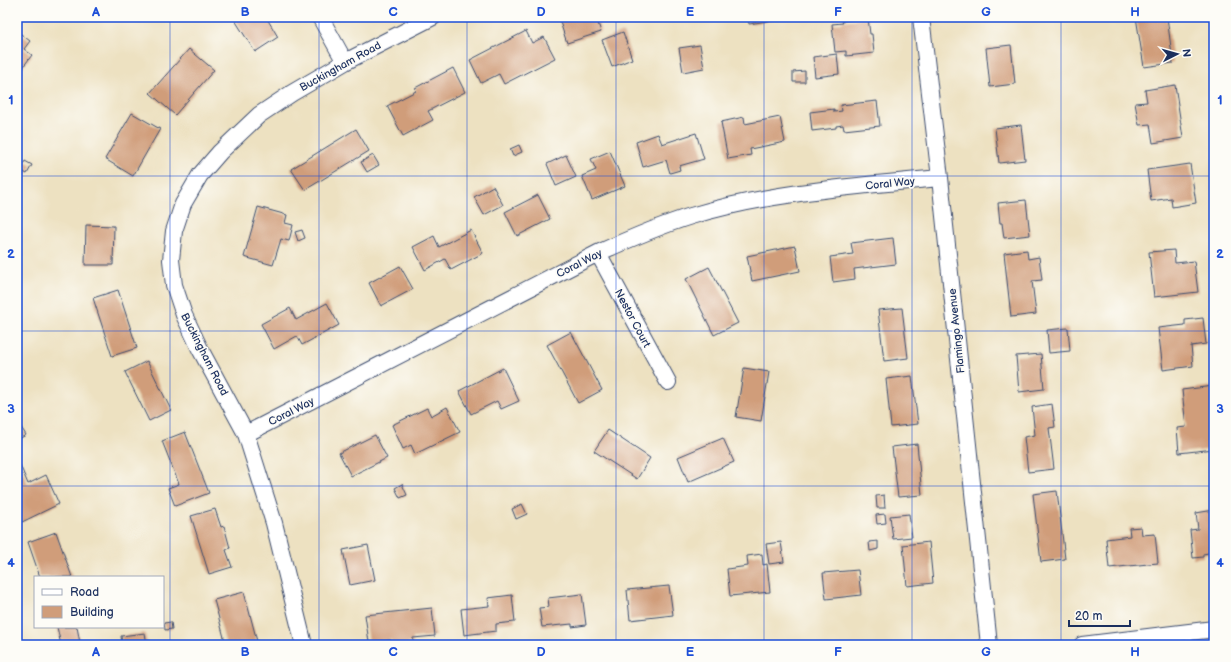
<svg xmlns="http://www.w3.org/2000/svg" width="1231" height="662" font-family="'Balsamiq Sans',sans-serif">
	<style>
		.building { fill: #d09d7a }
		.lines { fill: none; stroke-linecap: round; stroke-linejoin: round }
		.minor-casing { stroke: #3a4a6d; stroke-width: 18 }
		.minor { stroke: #fff; stroke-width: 16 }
		.grid { fill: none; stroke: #1d4ed8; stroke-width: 1; stroke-opacity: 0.55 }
		.labels { text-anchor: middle; stroke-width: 3.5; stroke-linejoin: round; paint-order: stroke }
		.street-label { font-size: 11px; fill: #1b2f5e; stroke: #fdfcf7 }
		.neatline { fill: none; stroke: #1d4ed8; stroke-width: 1.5 }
		.grid-label { font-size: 13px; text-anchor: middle; font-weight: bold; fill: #1d4ed8 }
	</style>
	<rect width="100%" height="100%" fill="#fdfcf7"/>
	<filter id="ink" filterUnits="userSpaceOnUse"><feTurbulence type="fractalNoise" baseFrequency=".025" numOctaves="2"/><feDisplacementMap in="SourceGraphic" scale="8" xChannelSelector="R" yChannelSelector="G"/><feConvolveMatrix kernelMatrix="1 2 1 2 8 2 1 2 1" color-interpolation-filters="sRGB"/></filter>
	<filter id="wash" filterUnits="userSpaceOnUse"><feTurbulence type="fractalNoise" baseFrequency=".012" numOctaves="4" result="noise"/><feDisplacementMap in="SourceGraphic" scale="16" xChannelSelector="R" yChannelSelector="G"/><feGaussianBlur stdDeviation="0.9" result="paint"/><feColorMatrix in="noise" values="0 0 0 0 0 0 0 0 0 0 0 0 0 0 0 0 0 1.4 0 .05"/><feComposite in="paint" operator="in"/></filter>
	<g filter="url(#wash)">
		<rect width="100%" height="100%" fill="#ede1c1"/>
		<g id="blocks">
			<path class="building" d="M233,17h33l12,20 -23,15z
				M565,17h31l5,15 -34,11 -8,-24z
				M636,17h10v1l-10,2z
				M748,17h24l1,3 -24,4z
				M1136,17h31l6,46 -29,4z
				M868,18l2,16h2l2,19 -28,3v-5l-11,1 -3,-28 11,-1 -1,-2z
				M17,31l13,10 -6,8 8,6 -15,20z
				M526,31l6,12 12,-6 11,21 -51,26 -5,-10 -18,9 -11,-23z
				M623,32l9,27 -20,8 -10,-27z
				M700,45l4,23 -21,4 -4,-24z
				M1011,45l4,39 -25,3 -4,-39z
				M189,49l25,21 -39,45 -25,-22z
				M837,54l2,20 -24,3 -2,-20z
				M453,68l12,24 -37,19 5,9 -30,16 -16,-30 29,-15 -1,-3z
				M805,71v11h-12v-10z
				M1175,85l8,53 -30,5 -3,-19 -11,1 -4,-22 12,-1 -2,-12z
				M877,101l3,25 -36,4 -1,-5 -7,1v2l-24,3 -2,-19 24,-3v3l8,-1 -1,-6z
				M132,113l28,16 -27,47 -28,-17z
				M744,117l1,7 35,-7 5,25 -35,7 1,6 -23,4 -7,-37z
				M1021,125l4,35 -26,3 -4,-35z
				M356,129l13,22 -64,39 -14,-21z
				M696,133l8,26 -25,7 1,4 -10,3 -4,-13 -23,7 -7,-25 22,-8 4,10z
				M519,145l3,7 -9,4 -3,-7z
				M610,151l15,35 -33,14 -10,-24 14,-6 -5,-11z
				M373,155l6,10 -12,7 -6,-10z
				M566,155l10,22 -20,9 -9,-22z
				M25,161l7,4 -5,9 -7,-4z
				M1190,164l6,39 -24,4 -1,-9 -20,3 -4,-31z
				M493,186l10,19 -19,10 -10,-18z
				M538,195l12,24 -33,17 -12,-24z
				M1026,200l4,35 -26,3 -2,-15h-2l-2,-20z
				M258,207l29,8 -2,8 8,2 -4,16 -8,-2 -8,26 -29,-8z
				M86,225l28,1 -1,39h-28z
				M302,230l3,8 -7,3 -3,-9z
				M471,230l12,23 -32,17 -6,-11 -20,11 -12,-23 21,-11 5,11z
				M893,238l3,26 -42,5 1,10 -22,3 -3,-25 23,-3 -2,-11z
				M795,246l5,25 -48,10 -5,-25z
				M1027,250l1,9 11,-2 3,23 -10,1 4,33 -25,3 -7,-64z
				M1174,250l1,13 19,-2 4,31 -44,5 -5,-45z
				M400,266l13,23 -32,17 -12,-23z
				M709,267l29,56 -24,12 -28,-56z
				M118,290l19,58 -25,8 -19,-58z
				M327,303l12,22 -37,20 -5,-9 -23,13 -13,-25 29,-16 6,12z
				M902,308l6,50 -24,3 -6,-51z
				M1203,318l3,26 -15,2 2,20 -30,4 -5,-42 27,-3v-5z
				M1068,328l2,23 -21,2 -2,-23z
				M571,332l31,58 -24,13 -31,-58z
				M1041,354l3,35 -25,3 -3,-36z
				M147,361l24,49 -22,11 -24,-49z
				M503,368l16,33 -18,8 -4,-8 -26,13 -12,-23z
				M744,368l25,4 -8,49 -25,-4z
				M912,376l6,48 -27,3 -5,-48z
				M1213,386l1,12v51l-35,4 -2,-25 9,-1 -4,-37z
				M1052,404l3,23 -6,1 5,41 -26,3 -4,-35 11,-2 -3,-28z
				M447,407l13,25 -45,22 -4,-9 -8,4 -11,-24 35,-17 4,8z
				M17,421l9,14 -9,5z
				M608,430l42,28 -13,21 -43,-28z
				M185,432l24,61 -34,13 -7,-18 11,-4 -17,-43z
				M375,435l12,23 -36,18 -12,-23z
				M723,438l11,24 -46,20 -10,-25z
				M917,444l5,51 -24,2 -6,-50z
				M20,465l8,19 18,-9 13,29 -37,18 -5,-10v-46z
				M402,484l5,11 -7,3 -5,-10z
				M1057,491l8,68 -24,3 -8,-68z
				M884,495l1,13h-8l-1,-12z
				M522,504l5,10 -11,5 -4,-10z
				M215,509l6,18 3,-1 6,22 -4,2 6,17 -23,7 -18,-58z
				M1214,510v42l-11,2v3l-10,1 -3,-28 8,-1 -2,-16z
				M885,514l1,9 -9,1 -1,-9z
				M909,514l3,23 -19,2 -3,-23z
				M1141,527l1,8 13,-1 3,29 -49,5 -3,-29 24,-3 -1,-8z
				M56,532l16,45h-32l-12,-35z
				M878,541v8l-8,2 -1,-9z
				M781,542l3,20 -15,2 -3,-20z
				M929,542l4,41 -26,3 -4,-41z
				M368,545l7,35 -25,5 -7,-35z
				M762,554l1,11 4,-1 3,28 -40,4 -3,-27 21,-3 -1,-10z
				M858,570l3,25 -35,4 -3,-26z
				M669,586l4,29 -43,5 -3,-30z
				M244,592l14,53h-32l-12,-45z
				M582,594l4,31 -14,2v-3l-30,3 -3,-19 10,-1 -1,-9z
				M512,595l3,27 -19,2v7l-32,4 -3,-26 28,-3 -1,-8z
				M432,608l3,28 -22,2v5l-21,2 -1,-5 -22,2 -4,-27z
				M171,622l1,7 -7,1 -1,-7z
				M57,627h20l3,16h4l1,2h-24z
				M145,633l2,12h-25l-1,-9z"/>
		</g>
	</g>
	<g filter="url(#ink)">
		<use href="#blocks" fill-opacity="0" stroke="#3a4a6d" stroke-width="1"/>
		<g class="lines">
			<g class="minor-casing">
				<path id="minor" d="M320,17l25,45
					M921,17l19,161 49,467
					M598,253l70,129
					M246,434l352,-181c31,-14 61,-27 93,-37 78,-24 168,-30 249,-38
					M304,645l-30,-122 -28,-89 -46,-85 -16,-34 -10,-30 -3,-25 3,-29 9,-27 17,-29 20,-23 39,-37 33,-22 53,-31 88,-45
					M1082,645l132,-16"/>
			</g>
			<use href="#minor" class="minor"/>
		</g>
	</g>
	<path class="grid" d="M170,17v628M319,17v628M467,17v628M616,17v628M764,17v628M912,17v628M1061,17v628M17,176h1197M17,331h1197M17,486h1197"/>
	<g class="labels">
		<g class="street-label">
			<text transform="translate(340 66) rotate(-29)" y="4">Buckingham Road</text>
			<text transform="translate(890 183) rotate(-6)" y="4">Coral Way</text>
			<text transform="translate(579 263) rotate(-27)" y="4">Coral Way</text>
			<text transform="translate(633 318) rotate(62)" y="4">Nestor Court</text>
			<text transform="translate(956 331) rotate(-96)" y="4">Flamingo Avenue</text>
			<text transform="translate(205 354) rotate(63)" y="4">Buckingham Road</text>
			<text transform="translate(291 411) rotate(-27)" y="4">Coral Way</text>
		</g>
	</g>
	<rect width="1231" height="662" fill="none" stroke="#fdfcf7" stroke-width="44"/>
	<rect x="34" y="576" width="130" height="52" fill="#fdfcf7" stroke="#a3aaba"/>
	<rect x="42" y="589" width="20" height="6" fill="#ffffff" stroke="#a3aaba"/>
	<text x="70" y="596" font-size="12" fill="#1b2f5e">Road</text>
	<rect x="42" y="606" width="20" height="12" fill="#d09d7a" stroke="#a3aaba"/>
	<text x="70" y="616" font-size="12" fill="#1b2f5e">Building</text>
	<g transform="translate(1177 54) rotate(84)" stroke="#fdfcf7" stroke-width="3" paint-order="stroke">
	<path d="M0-3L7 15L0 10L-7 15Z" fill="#1b2f5e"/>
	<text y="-6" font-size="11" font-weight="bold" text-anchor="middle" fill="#1b2f5e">N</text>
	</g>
	<path d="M1069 620v6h61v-6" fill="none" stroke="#1b2f5e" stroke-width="2"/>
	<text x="1075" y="620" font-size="12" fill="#1b2f5e" stroke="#fdfcf7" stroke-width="3" paint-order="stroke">20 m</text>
	<rect x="22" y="22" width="1187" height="618" class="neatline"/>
	<g class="grid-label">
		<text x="96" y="16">A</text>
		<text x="245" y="16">B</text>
		<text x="393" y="16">C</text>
		<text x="541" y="16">D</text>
		<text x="690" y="16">E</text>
		<text x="838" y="16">F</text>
		<text x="986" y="16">G</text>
		<text x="1135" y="16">H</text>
		<text x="11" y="104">1</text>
		<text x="1220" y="104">1</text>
		<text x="11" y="258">2</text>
		<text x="1220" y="258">2</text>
		<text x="11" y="413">3</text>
		<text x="1220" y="413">3</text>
		<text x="11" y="567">4</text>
		<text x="1220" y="567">4</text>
		<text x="96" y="656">A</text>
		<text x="245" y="656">B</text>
		<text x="393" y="656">C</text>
		<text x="541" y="656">D</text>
		<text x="690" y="656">E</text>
		<text x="838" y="656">F</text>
		<text x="986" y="656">G</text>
		<text x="1135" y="656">H</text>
	</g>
</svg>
